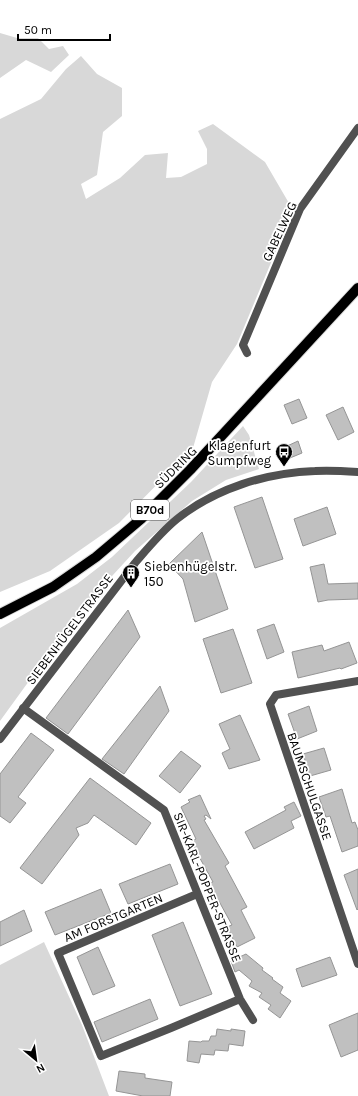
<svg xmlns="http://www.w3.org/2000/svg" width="358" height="1096" font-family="Karla,sans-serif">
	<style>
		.green { fill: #d8d8d8 }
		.building { fill: #c0c0c0; stroke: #959595 }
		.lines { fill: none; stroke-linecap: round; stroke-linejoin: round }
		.primary-casing { stroke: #dbdbdb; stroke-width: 12 }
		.minor { stroke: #515151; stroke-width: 8 }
		.primary { stroke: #000; stroke-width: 10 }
		.labels { text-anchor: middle; stroke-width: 3.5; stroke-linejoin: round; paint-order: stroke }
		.shield { fill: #fff; stroke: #4c4c4c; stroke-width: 1 }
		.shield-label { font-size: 12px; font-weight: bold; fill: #000 }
		.street-label { font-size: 13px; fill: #000; stroke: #fff }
		.poi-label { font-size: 13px; fill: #000; stroke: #fff; text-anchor: end }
	</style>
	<rect width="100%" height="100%" fill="#fff"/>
	<path class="green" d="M0,33l17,5h21l11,11 14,-3 6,9 -18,17 -25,-12 -26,18z
		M81,56l16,18 25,14v28l-19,16 -6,43 -16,9 5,15 34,-21 25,-23 23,-2 -2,25 15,-1 26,-13v-15l-9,-18 15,-7 52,38 28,48 -56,134 -25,38 -19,66 -74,75 -69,48 -50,21v-473l41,-20 25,-30z
		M243,426l6,9 10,34 -33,11 -34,21 -57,50 -56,61 -79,109v-93l77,-44 35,-27 79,-75z
		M44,942l38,83 27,71h-109v-131z"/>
	<path class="building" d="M299,399l8,19 -15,6 -8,-19z
		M343,407l11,25 -16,8 -12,-25z
		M298,441l4,12 -12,5 -5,-11z
		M262,497l21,62 -28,9 -21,-61z
		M327,507l9,27 -33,12 -9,-27z
		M202,532l26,77 -33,13 -12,-43 -14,-15z
		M324,564l4,20 30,-1v16l-30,1 -10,2 -8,-35z
		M128,610l12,27 -72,97 -22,-16z
		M274,624l10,28 -17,7 -10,-29z
		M233,629l19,54 -31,10 -18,-54z
		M349,642l8,21 -16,6 -1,-1 -42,10 -6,-26 30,-7 2,6z
		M160,686l9,25 -45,63 -22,-15z
		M309,706l8,25 -20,8 -9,-25z
		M240,715l20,45 -31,9 -7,-16 8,-4 -11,-25z
		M31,733l23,17 -36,47 8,6 -16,20 -10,-7v-42z
		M324,748l7,22 -21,6 -7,-22z
		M181,751l20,15 -21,27 -21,-17z
		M90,778l61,45 -15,22 -42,-30 -6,8 -12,5 3,7 -37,49 -22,-16z
		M342,789l10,34 3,-1 3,8v16l-16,6 -12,-36 -4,1 -7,-20z
		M200,795l11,24 -5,-4 -2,1 2,3 -2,1 25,43 -4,3 22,41 -6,3 14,28 -18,9 -10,-20 5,-2 -23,-42 4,-1 -22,-40 5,-3 -15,-32 9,-5 -2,-2z
		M294,802l7,14 -10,5 3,7 -40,21 -9,-17 41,-22 -2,-3z
		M170,864l8,20 -50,20 -9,-20z
		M358,869v40l-1,1 -13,-35z
		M101,889l10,24 -56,22 -10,-23z
		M24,910l8,21 -32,15v-24z
		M183,922l29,72 -32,12 -28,-71z
		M98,947l17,39 -22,9 -16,-38z
		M246,954l17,14 -1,2 11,8 -1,1 11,8 -3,6 11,8 -11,17 -12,-9 3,-4 -12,-8 3,-4 -13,-7 3,-5 -13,-11 -4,2 -4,-11z
		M330,957l7,18 -35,12 -6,-18z
		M150,999l8,20 -56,23 -8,-20z
		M358,1013v37l-17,7 -12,-32z
		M217,1029l14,2v-2l14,2 -2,15 -14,-2 -1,7 -13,-1 -1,5 -13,-1 -2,9 -12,-2 2,-20 12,1 1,-1h7l2,-5h5z
		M119,1071l26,3v4l27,4 -2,14h-27l-27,-5z"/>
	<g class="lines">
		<g class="primary-casing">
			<path id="primary" d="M0,614l53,-27 43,-30 45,-38 49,-49 168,-182"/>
		</g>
		<path class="minor" d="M247,353l-4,-8 57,-136 58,-81
			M358,681l-82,14 -6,9 88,260
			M23,708l141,102 76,189 13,21
			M0,739l135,-176c13,-15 26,-31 42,-44 39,-31 89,-46 138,-48 14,-1 29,0 43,1
			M197,894l-139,59 43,103 70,-28 69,-29"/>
		<use href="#primary" class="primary"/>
	</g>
	<defs>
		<g id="bus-pin" transform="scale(0.9)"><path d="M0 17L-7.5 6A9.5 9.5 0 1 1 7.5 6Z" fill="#000" stroke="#fff"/><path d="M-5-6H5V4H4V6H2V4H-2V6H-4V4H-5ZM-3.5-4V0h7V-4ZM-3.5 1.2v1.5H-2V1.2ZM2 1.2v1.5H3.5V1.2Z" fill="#fff"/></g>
		<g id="building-pin" transform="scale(0.9)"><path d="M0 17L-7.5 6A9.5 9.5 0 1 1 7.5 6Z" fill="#000" stroke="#fff"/><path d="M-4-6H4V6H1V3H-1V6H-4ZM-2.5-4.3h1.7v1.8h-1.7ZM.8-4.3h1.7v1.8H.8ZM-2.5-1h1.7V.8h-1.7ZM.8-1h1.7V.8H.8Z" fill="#fff"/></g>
	</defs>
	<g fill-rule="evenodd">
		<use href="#bus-pin" x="284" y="452"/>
		<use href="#building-pin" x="131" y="573"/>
	</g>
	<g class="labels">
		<rect class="shield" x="131" y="500" width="38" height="20" rx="3"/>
		<g class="shield-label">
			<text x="150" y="514">B70d</text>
		</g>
		<g class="street-label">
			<text transform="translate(279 231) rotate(-65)" y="5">GABELWEG</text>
			<text transform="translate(175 467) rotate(-45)" y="5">SÜDRING</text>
			<text transform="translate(69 629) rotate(-53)" y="5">SIEBENHÜGELSTRASSE</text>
			<text transform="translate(310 786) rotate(71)" y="5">BAUMSCHULGASSE</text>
			<text transform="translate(208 887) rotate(68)" y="5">SIR-KARL-POPPER-STRASSE</text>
			<text transform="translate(113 917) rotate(-23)" y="5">AM FORSTGARTEN</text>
		</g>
		<g class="poi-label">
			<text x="271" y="450">Klagenfurt<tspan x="271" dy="15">Sumpfweg</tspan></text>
			<text x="144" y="571" text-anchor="start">Siebenhügelstr.<tspan x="144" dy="15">150</tspan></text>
		</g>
	</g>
	<g transform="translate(36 1060) rotate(151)" stroke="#ffffff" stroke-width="3" paint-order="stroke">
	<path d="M0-3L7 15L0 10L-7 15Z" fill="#000000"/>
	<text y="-6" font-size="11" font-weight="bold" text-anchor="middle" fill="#000000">N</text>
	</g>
	<path d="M18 34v6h92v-6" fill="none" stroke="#000000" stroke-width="2"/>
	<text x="24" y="34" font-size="12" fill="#000000" stroke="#ffffff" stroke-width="3" paint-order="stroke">50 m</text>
</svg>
